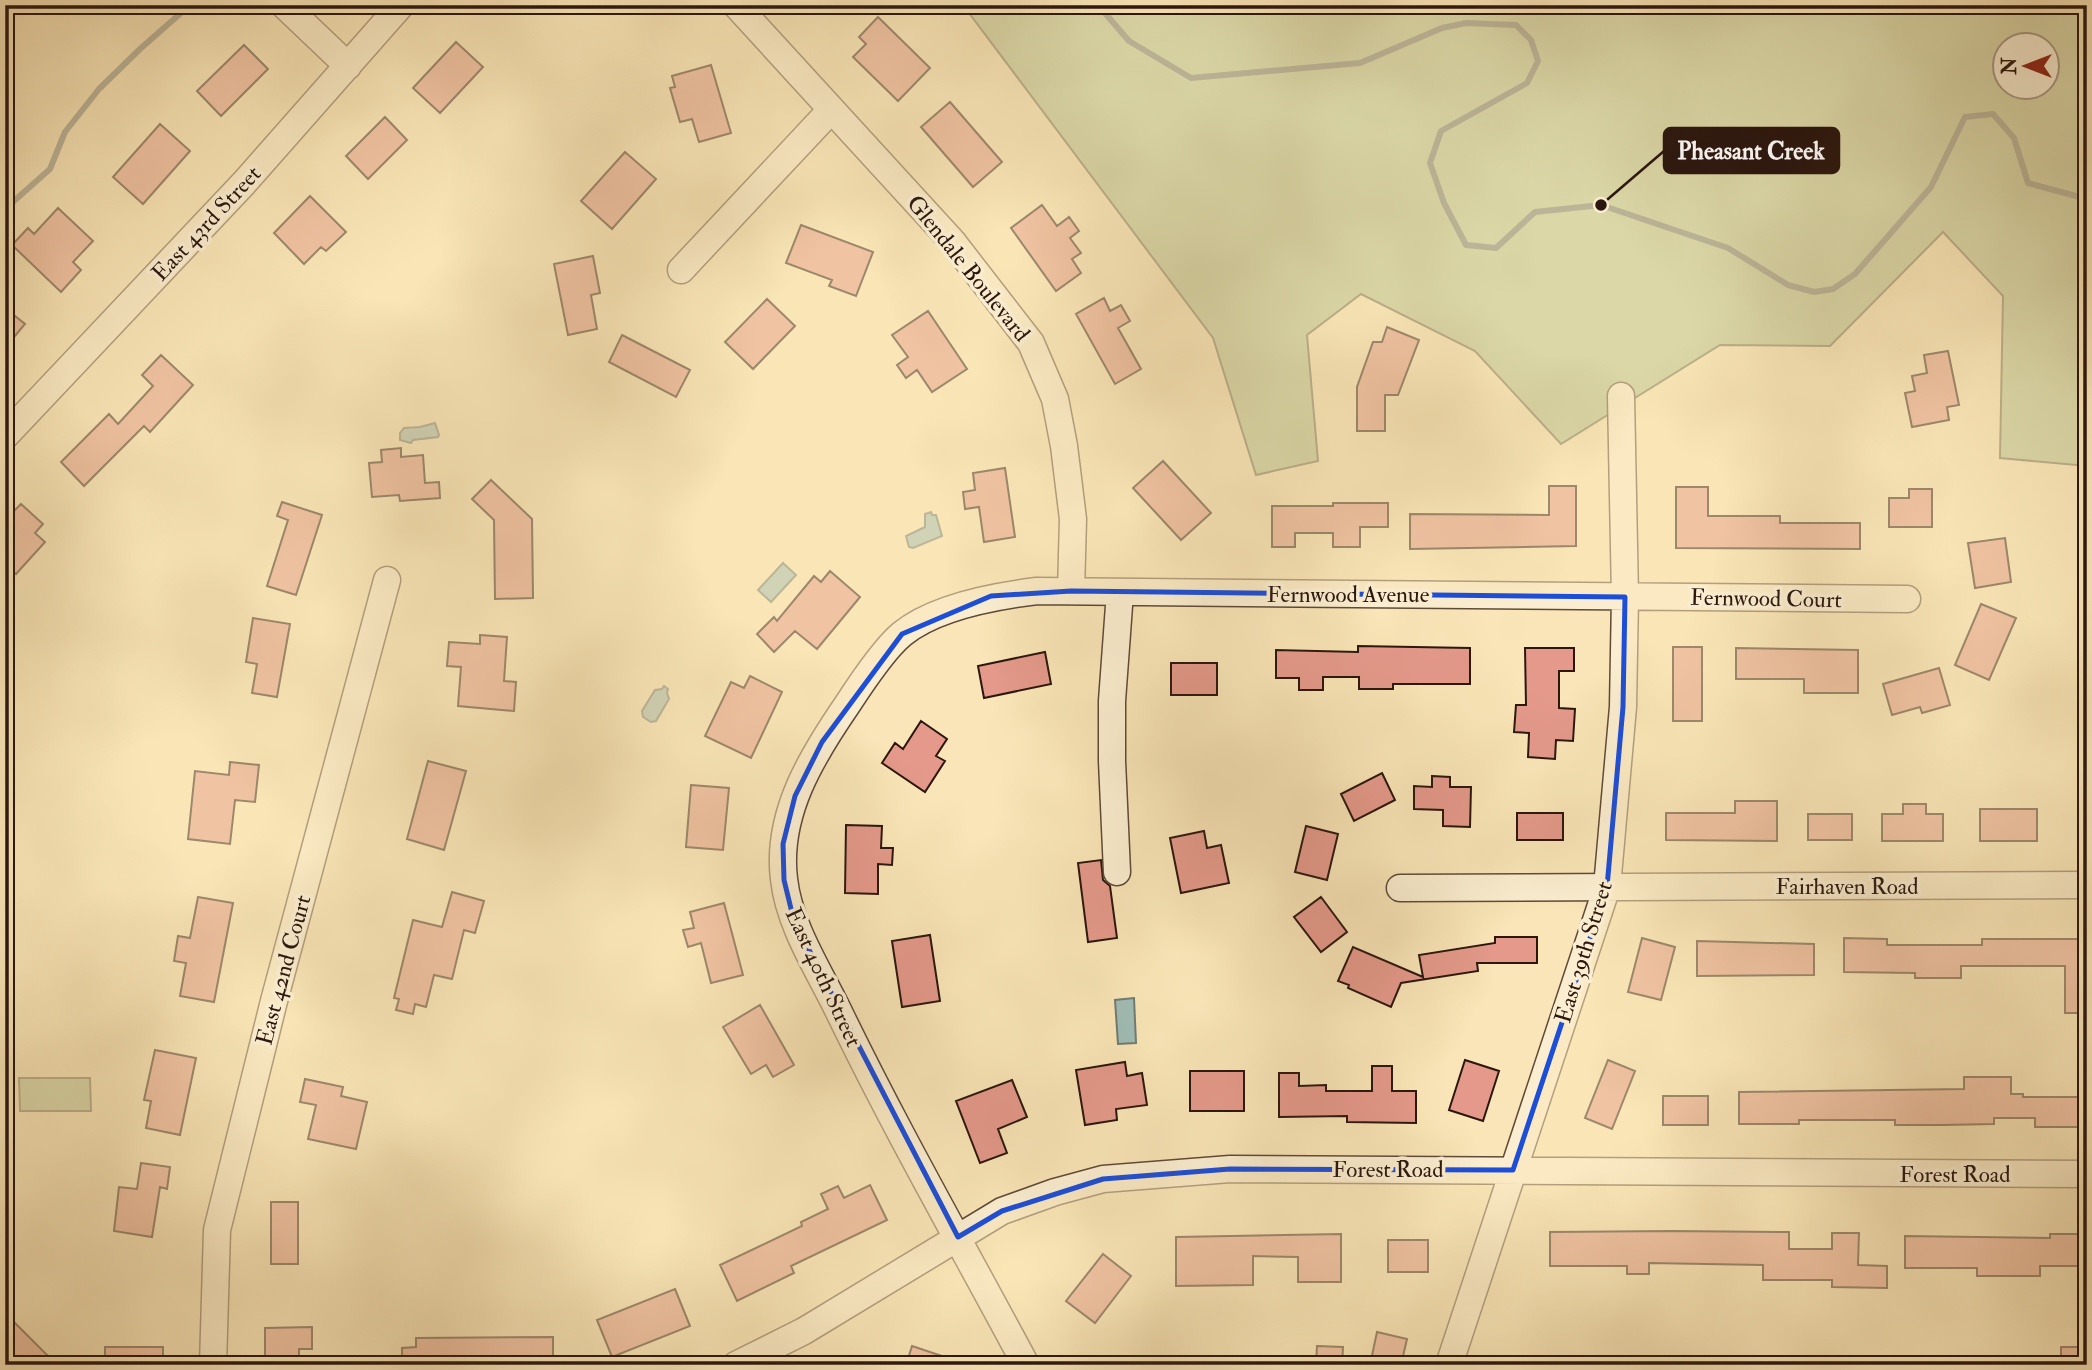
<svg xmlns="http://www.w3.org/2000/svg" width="2092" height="1370" font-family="'IM FELL Double Pica',serif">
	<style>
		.green { fill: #b6c694; stroke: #706e52; stroke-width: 2; fill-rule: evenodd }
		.water { fill: #a0bdb6; stroke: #717b73; stroke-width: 2 }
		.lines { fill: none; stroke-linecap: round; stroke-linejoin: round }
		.stream { stroke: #717b73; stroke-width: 6 }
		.building { fill: #e4998a; stroke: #2b170f; stroke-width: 2 }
		.minor-casing { stroke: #5e4a39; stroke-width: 29 }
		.minor { stroke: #fbeed0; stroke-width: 26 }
		.marked { fill: none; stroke: #1d4ed8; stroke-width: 5; stroke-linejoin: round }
		.labels { text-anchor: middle; stroke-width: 7; stroke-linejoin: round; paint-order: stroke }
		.street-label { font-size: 23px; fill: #2b170f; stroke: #fbeed0 }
		.leader { fill: none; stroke: #2b170f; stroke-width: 2.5 }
		.callout-dot { fill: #2b170f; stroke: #fbeed0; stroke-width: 2.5 }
		.callout { fill: #2b170f; stroke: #2b170f; stroke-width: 2.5 }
		.callout-label { font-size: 24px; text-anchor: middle; font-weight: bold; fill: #fff }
	</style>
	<rect width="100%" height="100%" fill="#f9e5b7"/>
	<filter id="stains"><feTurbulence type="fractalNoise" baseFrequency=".00286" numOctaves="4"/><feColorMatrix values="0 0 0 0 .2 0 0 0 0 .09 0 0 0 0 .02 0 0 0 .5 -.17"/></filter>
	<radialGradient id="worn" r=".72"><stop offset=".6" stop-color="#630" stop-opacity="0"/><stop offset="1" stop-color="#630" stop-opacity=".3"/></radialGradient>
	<path class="green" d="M963,5h1124v461l-87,-8 3,-162 -60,-64 -113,114 -110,-1 -159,99 -86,-93 -114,-57 -54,41 11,126 -62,14 -43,-137zM2004,46h42v42h-42z
		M19,1078h71l1,33h-71z"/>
	<path class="water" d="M435,423l4,12 -1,2 -25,3 -2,3 -11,-3v-7l4,-5 16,-1z
		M931,512l1,3h4l6,21 -29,12 -4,-1 -3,-11 19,-9v-13z
		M783,563l13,12 -25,27 -13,-12z
		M664,686l4,3 -1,4 2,6 -13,22 -5,1 -8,-5 -1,-6 13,-21 7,-1z
		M1134,998l2,45 -18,1 -3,-44z"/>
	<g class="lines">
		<path class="stream" d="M1098,5l31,36 62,37 169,-15 82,-35 24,-5 50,2 15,15 7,21 -11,22 -86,48 -11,32 14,40 22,42 30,3 39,-36 66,-7 127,43 60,37 26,7 19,-3 22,-15 76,-87 34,-70 28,-3 21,24 14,45 59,16
			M5,209l45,-40 15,-37 34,-43 41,-40 50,-44"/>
	</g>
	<path class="building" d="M878,17l52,51 -32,33 -45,-44 13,-13 -7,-7z
		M456,42l27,25 -43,46 -27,-25z
		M244,45l24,24 -47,47 -24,-25z
		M711,65l20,68 -32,9 -7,-23 -12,3 -10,-34 5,-1 -3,-11z
		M950,102l52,60 -29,25 -52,-60z
		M385,117l22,23 -39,39 -22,-23z
		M160,124l30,27 -47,53 -30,-27z
		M625,152l31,27 -44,50 -31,-28z
		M310,196l36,36 -20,19 -5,-4 -17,17 -30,-31z
		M1042,205l15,21 12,-9 10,14 -9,7 11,15 -9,6 9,14 -25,18 -45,-63z
		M58,208l35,33 -20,21 8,8 -20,22 -49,-47 16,-17 6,6z
		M801,225l72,27 -17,44 -27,-10 3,-6 -46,-17z
		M593,256l7,37 -9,2 6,34 -29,6 -14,-71z
		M1104,298l6,13 11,-6 9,16 -12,7 23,41 -26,15 -39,-70z
		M767,299l28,27 -42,43 -28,-27z
		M5,308l20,16 -20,24z
		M928,311l39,58 -35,23 -15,-22 -11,8 -9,-13 11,-8 -16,-22z
		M1387,327l32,13 -21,55h-13v36h-28v-44l16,-45h9z
		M622,335l68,35 -14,27 -67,-35z
		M1948,351l11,54 -12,2 2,13 -37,7 -7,-34 10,-2 -3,-15 15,-3 -3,-18z
		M161,355l32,30 -43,47 -6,-6 -60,60 -23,-24 48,-48 9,10 35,-38 -11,-11z
		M401,448v9l22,-2 2,28 14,-1 1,16 -40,3 -1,-6 -27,2 -3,-34 13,-1 -1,-12z
		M1163,461l48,52 -30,27 -48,-52z
		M1005,468l10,69 -31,5 -5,-35 -14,2 -2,-17 12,-2 -2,-17z
		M491,480l41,39 1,79 -38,1 -1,-79 -22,-21z
		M1549,486h27v60l-166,3v-35l139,1z
		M1676,487h32v29h72v7h80v26l-184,-1z
		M1909,489h23v38h-43v-29h20z
		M282,502l40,13 -26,80 -29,-9 21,-66 -11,-4z
		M1333,503h55v24h-28v20h-27v-14h-38v14h-23v-41h61z
		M21,504l22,20 -8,9 10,9 -29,32 -11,-9v-45z
		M2005,538l6,44 -36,6 -7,-45z
		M830,571l30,26 -43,52 -22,-18 -21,21 -17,-18 17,-17 3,4 37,-45 7,6z
		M1981,604l35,14 -27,62 -34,-15z
		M253,618l37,6 -13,73 -25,-4 5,-29 -11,-2z
		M480,635l27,2 -3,44 12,1 -2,29 -56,-5 3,-39 -14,-1 2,-24 31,2z
		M1358,646l112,2v36h-77v5h-34v-12h-36v13h-24v-12h-23v-28l82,2z
		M1673,647h29v74h-29z
		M1525,648h49v23h-15v37l16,1 -2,32 -17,-1 -1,19 -27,-2 1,-24 -15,-1 2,-27h10z
		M1736,648l122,2v43h-54v-14h-68z
		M1045,652l6,32 -67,14 -6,-32z
		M1171,663h46v32h-46z
		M1939,668l11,37 -28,8 -2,-6 -28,8 -9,-31z
		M750,676l32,16 -31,66 -46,-22 26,-54 13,6z
		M921,721l26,18 -11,17 9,5 -20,31 -43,-29 13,-20 8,6z
		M428,761l38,10 -22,79 -37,-11z
		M230,762l29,3 -4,37 -20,-2 -5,44 -42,-5 7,-68 34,4z
		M1382,773l13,27 -41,21 -13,-27z
		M1432,776l18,1v10h21l-1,40 -27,-1v-16l-29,-1v-23l18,1z
		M691,785l38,3 -6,62 -37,-3z
		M1735,801h42v40l-111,-1v-27h69z
		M1903,804h23v10h17v27h-61v-27h21z
		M1980,809h57v32h-57z
		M1517,813h46v27h-46z
		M1808,814h44v26h-44z
		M846,825l36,1 -1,22h12l-1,17 -14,-1v30l-33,-1z
		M1306,826l32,8 -11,46 -32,-8z
		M1204,831l3,17 14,-3 8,38 -48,10 -11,-55z
		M1101,860l2,20 7,6 7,52 -29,4 -10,-79z
		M452,892l32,9 -9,32 -11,-3 -12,49 -18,-4 -8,32 -11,-3 -2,10 -17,-4 3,-11 -5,-1 19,-78 29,7z
		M198,897l35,6 -19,99 -34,-6 6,-33 -12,-2 4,-25 12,2z
		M1321,897l26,35 -26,20 -27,-35z
		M724,903l19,72 -32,8 -10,-40 -13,4 -5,-17 11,-2 -4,-16z
		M930,935l10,66 -38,6 -10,-66z
		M1495,937h42v26h-60l1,8 -77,12 -10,24 -43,-19 1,-3 -11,-4 15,-34 70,30 -4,-22 76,-12z
		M1642,938l33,9 -14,53 -33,-8z
		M1844,938l43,1v6h95v-6h105v74h-22v-47h-104v12h-46v-5l-71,-1z
		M1697,941l117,3v31l-117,1z
		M760,1005l34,60 -21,12 -7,-12 -15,9 -28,-47z
		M155,1050l41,8 -16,77 -34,-7 5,-27 -7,-1z
		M1465,1060l34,11 -16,50 -34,-11z
		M1608,1060l27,11 -23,58 -27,-11z
		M1125,1062l2,14 15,-3 5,32 -31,4 1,11 -32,5 -9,-55z
		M1372,1066h20v25h24v32l-69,-1v-6l-68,1v-44h20v13l27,-1v6h46z
		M1190,1071h54v40h-54z
		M1964,1077h47v17h12v3h64v30h-52v-9h-41v6l-51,1h-48v-5h-96v4h-60v-32l225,-3z
		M305,1079l38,8 -2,9 26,6 -11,47 -48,-10 8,-34 -16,-3z
		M1012,1080l15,37 -29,12 9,24 -27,10 -24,-62z
		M1663,1096h45v29h-45z
		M141,1163l29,4 -3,22 -7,-2 -8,50 -38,-6 5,-44 18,2z
		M870,1185l17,35 -96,46 3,7 -57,28 -17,-36 82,-39 -1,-4 27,-13 -7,-15 17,-8 6,12z
		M271,1202h27v62h-27z
		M1672,1231l117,1v17h43v-16h27l-1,32 29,1v22l-55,-1v-7h-69v-15l-114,-2v11h-22v-8h-77v-34z
		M1341,1234v48h-43v-25l-45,-1v29l-77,1v-49z
		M2050,1234h37v32h-47v10h-63v-8h-72v-32l145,2z
		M1388,1240h40v32h-40z
		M1103,1254l28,22 -36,47 -29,-22z
		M675,1289l15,37 -78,31 -15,-37z
		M5,1313l52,52h-45l-7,-7z
		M312,1327v22h-13v16h-34v-37z
		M1377,1332l30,7 -6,26h-31z
		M553,1337v28h-151v-17l14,-1v-9z
		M912,1346l48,16v3h-54z
		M1317,1346l26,1 -1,18h-26z
		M105,1347h58v18h-58z
		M2061,1347h26v18h-26z"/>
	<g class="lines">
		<g class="minor-casing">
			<path id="minor" d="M284,5l64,61
				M736,5l216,236 79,102 24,56 9,47 9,73 -2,72
				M681,270l150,-160
				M5,436l239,-253 157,-178
				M1117,872l-5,-111v-60l8,-109
				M1400,888l687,-3
				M213,1365l4,-135 57,-229 113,-421
				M736,1365l68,-34 198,-120 53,-19 48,-13 127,-10 857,5
				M1026,1365c-63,-118 -130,-235 -188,-355 -20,-41 -49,-85 -54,-131 -8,-65 28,-123 63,-174 13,-20 38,-57 55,-71 33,-27 94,-38 135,-43l870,8
				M1449,1365l158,-478 16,-180 2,-110 -4,-201"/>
		</g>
		<use href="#minor" class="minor"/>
	</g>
	<path d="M0 0H2092V1370H0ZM1071,591l554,6 -2,110 -16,180 -94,283 -283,-1 -127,10 -101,32 -44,26 -164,-316 -10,-41 -1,-36 12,-48 27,-54 80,-108 89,-38z" fill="#f9e5b7" fill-opacity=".55" fill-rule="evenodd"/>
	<path class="marked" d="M1071,591l554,6 -2,110 -16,180 -94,283 -283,-1 -127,10 -101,32 -44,26 -164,-316 -10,-41 -1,-36 12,-48 27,-54 80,-108 89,-38z"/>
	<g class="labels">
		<g class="street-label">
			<text transform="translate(206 223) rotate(-47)" y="8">East 43rd Street</text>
			<text transform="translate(969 268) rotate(51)" y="8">Glendale Boulevard</text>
			<text x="1348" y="602">Fernwood Avenue</text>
			<text transform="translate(1766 598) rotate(1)" y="8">Fernwood Court</text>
			<text x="1847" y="894">Fairhaven Road</text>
			<text transform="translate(1583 952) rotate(-73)" y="8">East 39th Street</text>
			<text transform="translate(283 970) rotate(-75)" y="8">East 42nd Court</text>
			<text transform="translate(824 977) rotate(65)" y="8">East 40th Street</text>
			<text x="1388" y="1177">Forest Road</text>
			<text x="1955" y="1182">Forest Road</text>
		</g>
	</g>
	<path class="leader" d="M1601 205L1664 151"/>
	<circle class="callout-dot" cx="1601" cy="205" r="7"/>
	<rect class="callout" x="1664" y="128" width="175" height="45" rx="7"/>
	<g class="callout-label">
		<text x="1751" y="159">Pheasant Creek</text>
	</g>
	<rect width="2092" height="1370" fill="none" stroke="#f9e5b7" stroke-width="28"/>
	<rect x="7" y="7" width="2078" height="1356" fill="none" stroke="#2b170f" stroke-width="3.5"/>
	<rect x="14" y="14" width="2064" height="1342" fill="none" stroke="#2b170f" stroke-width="2"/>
	<g transform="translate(2026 66) rotate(270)"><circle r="33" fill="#fbeed0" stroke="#a89883" stroke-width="2"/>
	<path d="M0-5L12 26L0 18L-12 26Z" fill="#8f2418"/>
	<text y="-10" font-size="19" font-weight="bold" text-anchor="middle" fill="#2b170f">N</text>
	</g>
	<rect width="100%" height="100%" filter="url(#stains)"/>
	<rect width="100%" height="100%" fill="url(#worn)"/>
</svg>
